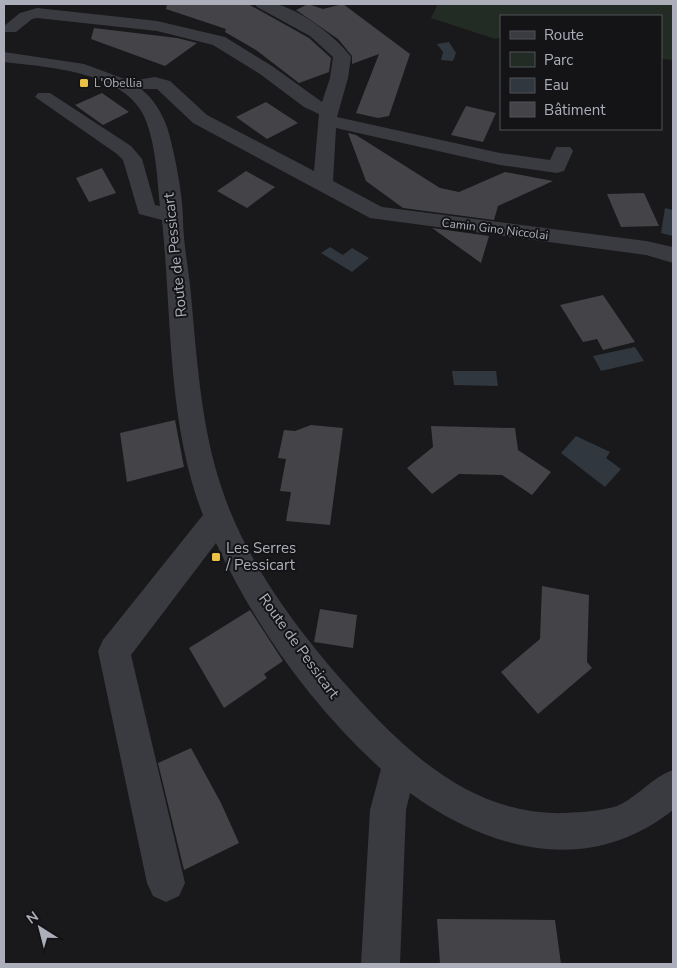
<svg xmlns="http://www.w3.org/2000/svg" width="677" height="968" font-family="'Nunito Sans',sans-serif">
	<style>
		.green { fill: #232b25 }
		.water { fill: #30373f }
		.building { fill: #444448 }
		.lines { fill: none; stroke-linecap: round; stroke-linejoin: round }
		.minor { fill: #3a3b40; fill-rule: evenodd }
		.poi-dot { fill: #e8c145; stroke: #141416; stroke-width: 2 }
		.labels { text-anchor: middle; stroke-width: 4; stroke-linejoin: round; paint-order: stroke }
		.far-poi-label { font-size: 12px; fill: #acafba; stroke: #141416; text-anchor: start }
		.far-street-label { font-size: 12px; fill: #acafba; stroke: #141416 }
		.street-label { font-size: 15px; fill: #acafba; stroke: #141416 }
		.poi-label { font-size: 15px; fill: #acafba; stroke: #141416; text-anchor: start }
	</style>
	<rect width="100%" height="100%" fill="#19191b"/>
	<path class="green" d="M438,4h235v56l-12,-1v-43h-160v21l-6,2 -64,-21z"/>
	<path class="water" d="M449,42l7,11 -3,8 -12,-1 2,-8 -6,-8z
		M665,208l8,2v26l-12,-3z
		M330,247l13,8 9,-7 17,10 -17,14 -31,-19z
		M635,347l9,14 -43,10 -8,-15z
		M452,371h44l2,15 -44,-1z
		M576,436l34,16 -4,6 15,11 -16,18 -44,-34z"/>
	<path class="building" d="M167,4h81l61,34 22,20 -2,14 -30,11 -43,-33 -31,-18 1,-3 -60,-20z
		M308,4l15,5 20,-5 67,50 -21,62 -11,2 -22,-5 23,-59 -27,10v-8l-14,-17 -42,-29z
		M94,28l83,10 20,5 -32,23 -74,-27z
		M102,93l27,19 -26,13 -28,-20z
		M266,102l32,21 -31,16 -31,-22z
		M466,106l30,7 -13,29 -32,-7z
		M348,133l8,2 84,53 19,4 46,-20 48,9 -55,25 -4,14 -91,-12 -37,-27z
		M102,168l14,25 -27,9 -13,-24z
		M246,171l29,16 -28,21 -30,-17z
		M644,193l15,33 -38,1 -14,-33z
		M432,228l57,8 -8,27z
		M603,295l32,47 -32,8 -6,-11 -14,3 -23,-37z
		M175,420l9,47 -57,15 -7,-49z
		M311,425l32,3 -13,97 -44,-4 5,-29 -11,-1 6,-32 -8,-1 6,-28 11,1z
		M431,426l84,2 3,22 33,22 -19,23 -30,-20 -43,-1 -27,20 -25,-26 26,-21z
		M542,586l47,9 -2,67 5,6 -54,46 -37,-42 39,-33z
		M320,609l37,6 -4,33 -39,-6z
		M250,610l33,51 -19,13 3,4 -43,30 -35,-60z
		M191,748l30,55 18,40 -55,27 -26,-107z
		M437,919l118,1 6,44h-121z"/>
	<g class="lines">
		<path class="minor" d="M255,4c6,0 14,-1 20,0 23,4 62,33 76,53l-3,21 -11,39 163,36 50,7 6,-13h14l3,4 -9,20 -7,2 -57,-8 -164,-37 -3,53 49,26 264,34 27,6v16l-27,-8 -276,-37 -177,-95 -36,-34h-16c12,9 21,24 26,38 7,22 16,69 16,91 0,25 6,52 8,77 6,65 10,132 31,194 26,80 88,158 145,219 53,57 116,108 199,105 16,-1 35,-2 51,-7 21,-9 35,-29 56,-36v40c-84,67 -183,41 -263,-17l-4,17 -6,154h-39l9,-154 11,-41c-69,-63 -125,-141 -165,-226l-85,112 54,228 -6,13 -13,6 -13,-6 -6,-13 -49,-232 5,-11 100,-125c-36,-93 -31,-197 -41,-295l-23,-6 -16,-54 -6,-6 -82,-57 3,-4h12l81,53 11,13 13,46 5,1c-3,-29 -4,-63 -16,-90 -21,-45 -98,-49 -140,-54v-10l80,12 46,17 25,-4 15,4 37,34 107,56 5,-57 -15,-7 -44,-33 -47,-29 -56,-14 -120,-13 -5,1 -16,13h-12v-6l16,-13 17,-5 120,13 68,16 47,29 50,36 8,-24 3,-21 -23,-21 -53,-29z"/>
	</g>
	<g class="poi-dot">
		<rect x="79" y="78" width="10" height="10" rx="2.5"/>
		<rect x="211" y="552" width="10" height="10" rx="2.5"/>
	</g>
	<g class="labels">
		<g class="far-poi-label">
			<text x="94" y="87">L'Obellia</text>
		</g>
		<g class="far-street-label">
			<text transform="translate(495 229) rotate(7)" y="4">Camin Gino Niccolai</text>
		</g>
		<g class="street-label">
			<text transform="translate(175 255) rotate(-96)" y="5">Route de Pessicart</text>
			<text transform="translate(299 646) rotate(54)" y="5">Route de Pessicart</text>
		</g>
		<g class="poi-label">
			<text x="226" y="553">Les Serres<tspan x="226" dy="17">/ Pessicart</tspan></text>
		</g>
	</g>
	<rect width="677" height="968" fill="none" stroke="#acafba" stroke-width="10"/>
	<rect x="500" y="15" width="162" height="115" fill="#141416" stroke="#515258"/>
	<rect x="510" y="31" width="25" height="8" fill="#3a3b40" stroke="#515258"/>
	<text x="544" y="40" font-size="15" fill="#acafba">Route</text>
	<rect x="510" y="52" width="25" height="15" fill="#232b25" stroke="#515258"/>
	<text x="544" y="65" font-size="15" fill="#acafba">Parc</text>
	<rect x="510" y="78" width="25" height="15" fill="#30373f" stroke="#515258"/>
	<text x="544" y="90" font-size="15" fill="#acafba">Eau</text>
	<rect x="510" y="102" width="25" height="15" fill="#444448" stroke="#515258"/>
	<text x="544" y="115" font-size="15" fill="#acafba">Bâtiment</text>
	<g transform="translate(40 928) rotate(324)" stroke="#141416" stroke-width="4" paint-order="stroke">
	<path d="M0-4L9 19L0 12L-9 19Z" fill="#acafba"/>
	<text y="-8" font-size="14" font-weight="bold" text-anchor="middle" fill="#acafba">N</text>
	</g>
</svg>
